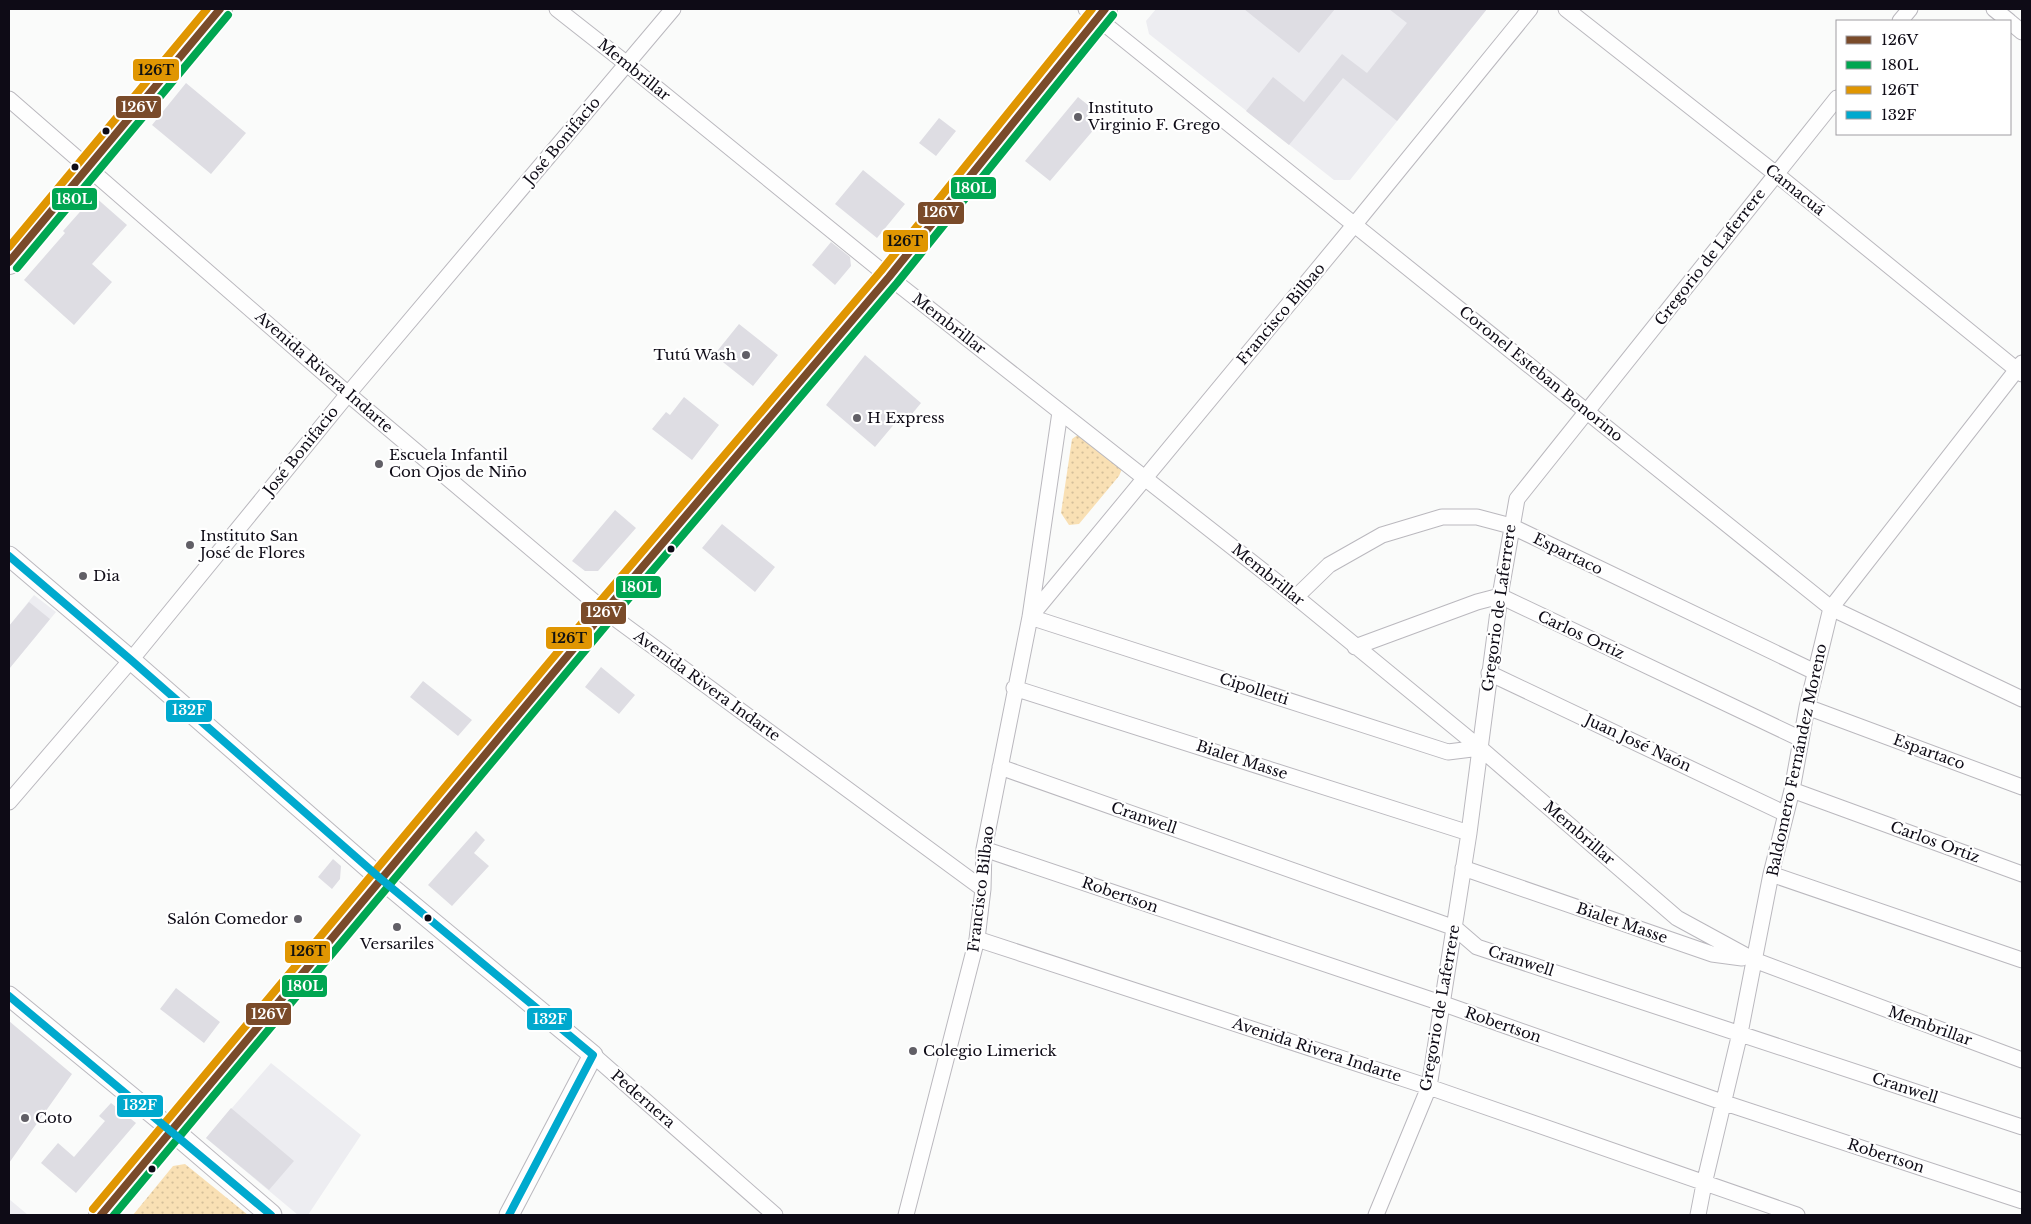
<svg xmlns="http://www.w3.org/2000/svg" width="2031" height="1224" font-family="'Libre Baskerville',serif">
	<style>
		.built { fill: #ededf1 }
		.park { fill: url(#park-dots) }
		.building { fill: #dedde3 }
		.lines { fill: none; stroke-linecap: round; stroke-linejoin: round }
		.minor-casing { stroke: #bab8be; stroke-width: 17 }
		.tertiary-casing { stroke: #bab8be; stroke-width: 21 }
		.secondary-casing { stroke: #bab8be; stroke-width: 23 }
		.primary-casing { stroke: #bab8be; stroke-width: 26 }
		.minor { stroke: #fefefe; stroke-width: 15 }
		.tertiary { stroke: #fefefe; stroke-width: 19 }
		.secondary { stroke: #fefefe; stroke-width: 21 }
		.primary { stroke: #fefefe; stroke-width: 24 }
		.bus-1-casing { stroke: #fff; stroke-width: 11 }
		.bus-2-casing { stroke: #fff; stroke-width: 11 }
		.bus-3-casing { stroke: #fff; stroke-width: 11 }
		.bus-4-casing { stroke: #fff; stroke-width: 11 }
		.bus-1 { stroke: #7a4b2a; stroke-width: 8 }
		.bus-2 { stroke: #00a651; stroke-width: 8 }
		.bus-3 { stroke: #e09602; stroke-width: 8 }
		.bus-4 { stroke: #00a9ce; stroke-width: 8 }
		.poi-dot { fill: #615f66; stroke: #fff; stroke-width: 2 }
		.bus-dot { fill: #0e0b16; stroke: #fff; stroke-width: 2 }
		.labels { text-anchor: middle; stroke-width: 4.5; stroke-linejoin: round; paint-order: stroke }
		.street-label { font-size: 15px; fill: #0e0b16; stroke: #fff }
		.poi-label { font-size: 15px; fill: #0e0b16; stroke: #fff; text-anchor: start }
		.line-badge { stroke: #fff; stroke-width: 2 }
		.badge-label { font-size: 14px; text-anchor: middle; font-weight: bold; fill: #fff }
		.pale-badge-label { font-size: 14px; text-anchor: middle; font-weight: bold; fill: #111 }
	</style>
	<defs>
		<pattern id="park-dots" width="8" height="8" patternUnits="userSpaceOnUse" patternTransform="scale(1.25)"><rect width="8" height="8" fill="#f9e0b4"/><path d="M2 2h.1M6 6h.1" fill="none" stroke="#d4bf9a" stroke-width="1.8" stroke-linecap="round"/></pattern>
	</defs>
	<rect width="100%" height="100%" fill="#fafbfa"/>
	<path class="built" d="M1156,9h331l-137,171h-16l-185,-146 -3,-13z
		M34,595l22,17 -47,57v-43z
		M271,1063l90,72 -53,80h-10l-92,-77z
		M9,1199l19,16h-19z"/>
	<path class="park" d="M1079,434l43,35 -3,7 -40,48 -10,1 -8,-12 11,-74z
		M185,1164l63,51h-115l40,-49z"/>
	<path class="building" d="M1244,9h91l-36,44z
		M1389,9h98l-90,112 -54,-43 -54,67 -43,-34 27,-34 31,25 38,-48 25,19 40,-50z
		M186,83l60,50 -35,41 -59,-49z
		M1078,97l15,12 -7,9 10,9 -46,54 -25,-20z
		M939,118l17,13 -20,25 -17,-13z
		M863,170l42,34 -28,34 -42,-34z
		M94,196l33,29 -35,39 20,18 -38,43 -50,-45 41,-47 -2,-2z
		M831,242l19,15 1,9 -16,19 -23,-20z
		M739,324l39,31 -25,31 -39,-31z
		M865,355l56,48 -14,17 -6,-4 -26,31 -49,-42z
		M684,397l35,28 -27,35 -40,-31 14,-17 4,3z
		M615,510l21,18 -38,43h-13l-13,-10z
		M722,524l53,43 -20,25 -53,-44z
		M29,602l21,17 -41,50v-43z
		M601,667l34,28 -16,19 -34,-27z
		M423,681l49,39 -14,16 -48,-39z
		M476,831l9,9 -11,13 15,13 -37,40 -24,-21z
		M333,859l8,7 -1,13 -8,10 -14,-12z
		M176,988l44,34 -16,21 -44,-34z
		M9,1021l63,53 -63,89z
		M111,1103l25,20 -60,70 -35,-30 17,-20 16,14 31,-36 -6,-5z
		M231,1108l63,53 -25,29 -63,-52z"/>
	<g class="lines">
		<g class="minor-casing">
			<path id="minor" d="M557,9l70,55 262,213 407,320 184,151 197,170 77,42 268,100
				M1086,9l745,599 191,91
				M1566,9l210,165 246,200
				M1994,9l15,12
				M1900,21l10,-12
				M2010,22l12,10
				M9,99l339,295 257,217 378,278
				M1296,597l33,-32 53,-30 60,-18h35l34,9 304,146
				M1355,647l122,-45 23,-6 301,143
				M1489,673l297,141
				M1014,688l455,145
				M1807,707l215,80
				M1480,748l-32,4 -418,-135 325,-393 175,-215
				M1000,767l455,161 22,19 545,180
				M1792,790l230,84
				M9,802l122,-142 217,-266 325,-385
				M984,849l460,155 278,98 300,99
				M1463,868l249,86 30,4
				M1771,874l251,86
				M977,939l452,148 368,128
				M593,1055l182,160
				M906,1215l71,-276 6,-50 1,-40 46,-232 30,-205
				M1376,1215l53,-128 40,-254 31,-237 17,-97 320,-401
				M1698,1215l6,-31 36,-151 31,-159 21,-84 15,-83 24,-99 191,-245"/>
		</g>
		<g class="tertiary-casing">
			<path id="tertiary" d="M9,556l122,104 250,219 212,176 -84,160
				M9,996l163,134"/>
		</g>
		<g class="secondary-casing">
			<path id="secondary" d="M172,1130l99,85"/>
		</g>
		<g class="primary-casing">
			<path id="primary" d="M9,262l211,-253
				M101,1215l504,-604 284,-334 216,-268"/>
		</g>
		<use href="#minor" class="minor"/>
		<use href="#tertiary" class="tertiary"/>
		<use href="#secondary" class="secondary"/>
		<use href="#primary" class="primary"/>
		<g class="bus-1-casing">
			<path id="bus-1" d="M9,262l211,-253
				M101,1215l504,-604 284,-334 216,-268"/>
		</g>
		<g class="bus-2-casing">
			<path id="bus-2" d="M17,268l211,-253
				M114,1215l499,-598 284,-334 216,-268"/>
		</g>
		<g class="bus-3-casing">
			<path id="bus-3" d="M9,247l198,-238
				M93,1209l504,-604 284,-334 211,-262"/>
		</g>
		<g class="bus-4-casing">
			<path id="bus-4" d="M9,556l122,104 250,219 212,176 -84,160
				M9,996l262,219"/>
		</g>
		<use href="#bus-1" class="bus-1"/>
		<use href="#bus-2" class="bus-2"/>
		<use href="#bus-3" class="bus-3"/>
		<use href="#bus-4" class="bus-4"/>
	</g>
	<g class="poi-dot">
		<circle cx="1078" cy="117" r="5"/>
		<circle cx="746" cy="355" r="5"/>
		<circle cx="857" cy="418" r="5"/>
		<circle cx="379" cy="464" r="5"/>
		<circle cx="190" cy="545" r="5"/>
		<circle cx="83" cy="576" r="5"/>
		<circle cx="298" cy="919" r="5"/>
		<circle cx="397" cy="927" r="5"/>
		<circle cx="913" cy="1051" r="5"/>
		<circle cx="25" cy="1118" r="5"/>
	</g>
	<g class="bus-dot">
		<circle cx="106" cy="131" r="4.5"/>
		<circle cx="75" cy="167" r="4.5"/>
		<circle cx="671" cy="549" r="4.5"/>
		<circle cx="428" cy="918" r="4.5"/>
		<circle cx="152" cy="1169" r="4.5"/>
	</g>
	<g class="labels">
		<g class="street-label">
			<text transform="translate(634 70) rotate(39)" y="5">Membrillar</text>
			<text transform="translate(562 141) rotate(-50)" y="5">José Bonifacio</text>
			<text transform="translate(1795 190) rotate(39)" y="5">Camacuá</text>
			<text transform="translate(1710 257) rotate(-52)" y="5">Gregorio de Laferrere</text>
			<text transform="translate(1281 314) rotate(-50)" y="5">Francisco Bilbao</text>
			<text transform="translate(949 324) rotate(38)" y="5">Membrillar</text>
			<text transform="translate(324 372) rotate(41)" y="5">Avenida Rivera Indarte</text>
			<text transform="translate(1541 374) rotate(39)" y="5">Coronel Esteban Bonorino</text>
			<text transform="translate(301 451) rotate(-51)" y="5">José Bonifacio</text>
			<text transform="translate(1568 554) rotate(26)" y="5">Espartaco</text>
			<text transform="translate(1268 575) rotate(39)" y="5">Membrillar</text>
			<text transform="translate(1499 608) rotate(-82)" y="5">Gregorio de Laferrere</text>
			<text transform="translate(1581 635) rotate(25)" y="5">Carlos Ortiz</text>
			<text transform="translate(707 686) rotate(36)" y="5">Avenida Rivera Indarte</text>
			<text transform="translate(1254 689) rotate(18)" y="5">Cipolletti</text>
			<text transform="translate(1638 743) rotate(25)" y="5">Juan José Naón</text>
			<text transform="translate(1929 752) rotate(20)" y="5">Espartaco</text>
			<text transform="translate(1242 760) rotate(18)" y="5">Bialet Masse</text>
			<text transform="translate(1797 760) rotate(-78)" y="5">Baldomero Fernández Moreno</text>
			<text transform="translate(1144 818) rotate(19)" y="5">Cranwell</text>
			<text transform="translate(1579 833) rotate(41)" y="5">Membrillar</text>
			<text transform="translate(1935 842) rotate(20)" y="5">Carlos Ortiz</text>
			<text transform="translate(981 889) rotate(-83)" y="5">Francisco Bilbao</text>
			<text transform="translate(1120 895) rotate(19)" y="5">Robertson</text>
			<text transform="translate(1622 923) rotate(19)" y="5">Bialet Masse</text>
			<text transform="translate(1521 961) rotate(18)" y="5">Cranwell</text>
			<text transform="translate(1440 1008) rotate(-80)" y="5">Gregorio de Laferrere</text>
			<text transform="translate(1503 1025) rotate(19)" y="5">Robertson</text>
			<text transform="translate(1930 1026) rotate(20)" y="5">Membrillar</text>
			<text transform="translate(1317 1050) rotate(18)" y="5">Avenida Rivera Indarte</text>
			<text transform="translate(1905 1088) rotate(18)" y="5">Cranwell</text>
			<text transform="translate(643 1099) rotate(41)" y="5">Pedernera</text>
			<text transform="translate(1886 1156) rotate(18)" y="5">Robertson</text>
		</g>
		<g class="poi-label">
			<text x="1088" y="113">Instituto<tspan x="1088" dy="17">Virginio F. Grego</tspan></text>
			<text x="736" y="360" text-anchor="end">Tutú Wash</text>
			<text x="867" y="423">H Express</text>
			<text x="389" y="460">Escuela Infantil<tspan x="389" dy="17">Con Ojos de Niño</tspan></text>
			<text x="200" y="541">Instituto San<tspan x="200" dy="17">José de Flores</tspan></text>
			<text x="93" y="581">Dia</text>
			<text x="288" y="924" text-anchor="end">Salón Comedor</text>
			<text x="397" y="949" text-anchor="middle">Versariles</text>
			<text x="923" y="1056">Colegio Limerick</text>
			<text x="35" y="1123">Coto</text>
		</g>
	</g>
	<g class="line-badge">
		<rect x="132" y="58" width="48" height="24" rx="5" fill="#e09602"/>
		<rect x="115" y="95" width="47" height="24" rx="5" fill="#7a4b2a"/>
		<rect x="950" y="176" width="47" height="24" rx="5" fill="#00a651"/>
		<rect x="51" y="187" width="47" height="24" rx="5" fill="#00a651"/>
		<rect x="917" y="201" width="48" height="24" rx="5" fill="#7a4b2a"/>
		<rect x="882" y="229" width="47" height="24" rx="5" fill="#e09602"/>
		<rect x="615" y="575" width="47" height="24" rx="5" fill="#00a651"/>
		<rect x="580" y="601" width="47" height="24" rx="5" fill="#7a4b2a"/>
		<rect x="545" y="626" width="48" height="24" rx="5" fill="#e09602"/>
		<rect x="165" y="699" width="48" height="24" rx="5" fill="#00a9ce"/>
		<rect x="284" y="940" width="47" height="24" rx="5" fill="#e09602"/>
		<rect x="281" y="974" width="47" height="24" rx="5" fill="#00a651"/>
		<rect x="245" y="1002" width="47" height="24" rx="5" fill="#7a4b2a"/>
		<rect x="526" y="1007" width="47" height="24" rx="5" fill="#00a9ce"/>
		<rect x="116" y="1094" width="48" height="24" rx="5" fill="#00a9ce"/>
	</g>
	<g class="badge-label">
		<text x="139" y="112">126V</text>
		<text x="973" y="193">180L</text>
		<text x="74" y="204">180L</text>
		<text x="941" y="217">126V</text>
		<text x="639" y="592">180L</text>
		<text x="604" y="617">126V</text>
		<text x="189" y="715">132F</text>
		<text x="305" y="991">180L</text>
		<text x="269" y="1019">126V</text>
		<text x="550" y="1024">132F</text>
		<text x="140" y="1110">132F</text>
	</g>
	<g class="pale-badge-label">
		<text x="156" y="75">126T</text>
		<text x="905" y="246">126T</text>
		<text x="569" y="643">126T</text>
		<text x="308" y="956">126T</text>
	</g>
	<rect width="2031" height="1224" fill="none" stroke="#0e0b16" stroke-width="20"/>
	<rect x="1836" y="20" width="175" height="115" fill="#ffffff" stroke="#9f9da2"/>
	<rect x="1846" y="36" width="25" height="8" fill="#7a4b2a" stroke="#9f9da2"/>
	<text x="1881" y="45" font-size="15" fill="#0e0b16">126V</text>
	<rect x="1846" y="61" width="25" height="8" fill="#00a651" stroke="#9f9da2"/>
	<text x="1881" y="70" font-size="15" fill="#0e0b16">180L</text>
	<rect x="1846" y="86" width="25" height="8" fill="#e09602" stroke="#9f9da2"/>
	<text x="1881" y="95" font-size="15" fill="#0e0b16">126T</text>
	<rect x="1846" y="111" width="25" height="8" fill="#00a9ce" stroke="#9f9da2"/>
	<text x="1881" y="120" font-size="15" fill="#0e0b16">132F</text>
</svg>
